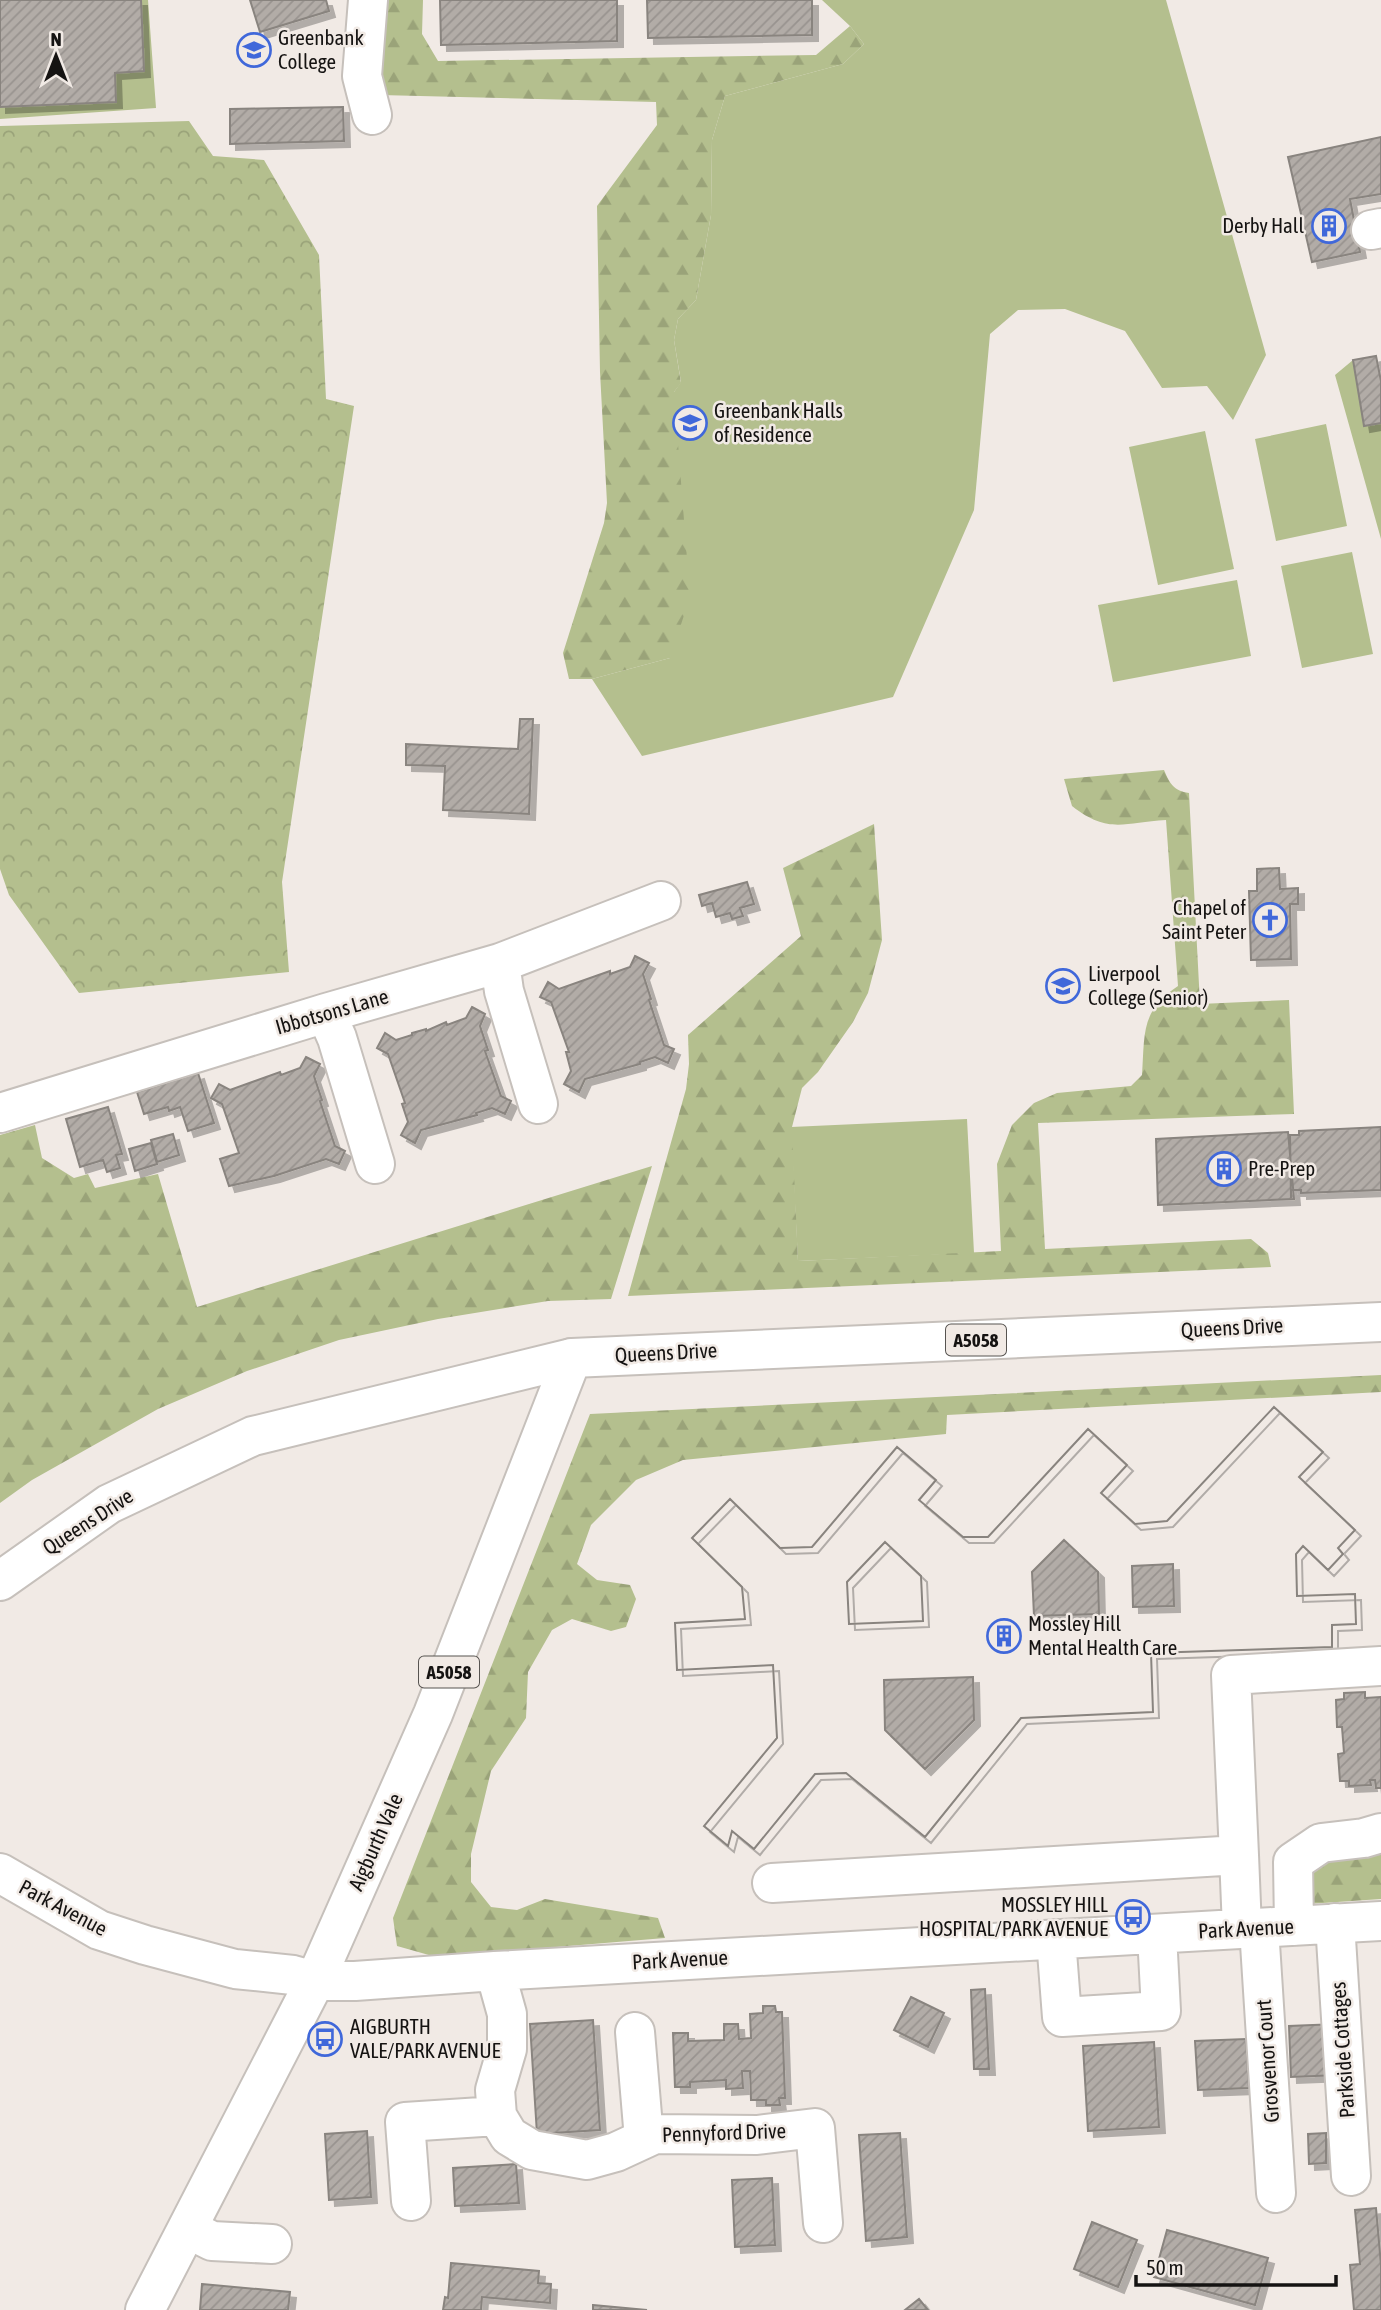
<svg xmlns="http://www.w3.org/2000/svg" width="1381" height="2310" font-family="'Asap Condensed',sans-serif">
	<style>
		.green { fill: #b4bf8e }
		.forest { fill: url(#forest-firs) }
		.park { fill: url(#park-crowns) }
		.building { fill: url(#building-hatch); stroke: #89847f; stroke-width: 2; fill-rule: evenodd; filter: url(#shadow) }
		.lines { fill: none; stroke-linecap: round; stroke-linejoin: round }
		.minor-casing { stroke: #c6c0bb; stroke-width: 42 }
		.major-casing { stroke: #c6c0bb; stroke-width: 42 }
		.minor { stroke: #fff; stroke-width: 38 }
		.major { stroke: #fff; stroke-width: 38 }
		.labels { text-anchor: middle; stroke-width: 5; stroke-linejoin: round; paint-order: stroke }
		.shield { fill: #f1eae5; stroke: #575451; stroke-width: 2 }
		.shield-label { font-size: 19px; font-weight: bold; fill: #151312 }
		.poi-label { font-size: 21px; fill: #151312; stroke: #f1eae5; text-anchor: start }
		.street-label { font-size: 21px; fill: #151312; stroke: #f1eae5 }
	</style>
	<defs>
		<pattern id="forest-firs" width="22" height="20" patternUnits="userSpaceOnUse" patternTransform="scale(1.75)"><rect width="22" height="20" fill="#b4bf8e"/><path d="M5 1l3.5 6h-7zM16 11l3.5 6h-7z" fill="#9aa379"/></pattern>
		<pattern id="park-crowns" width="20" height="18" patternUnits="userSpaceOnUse" patternTransform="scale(1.75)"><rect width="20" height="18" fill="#b4bf8e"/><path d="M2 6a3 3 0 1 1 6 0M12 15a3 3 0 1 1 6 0" fill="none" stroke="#9aa379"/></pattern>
		<pattern id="building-hatch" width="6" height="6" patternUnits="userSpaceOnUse" patternTransform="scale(1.75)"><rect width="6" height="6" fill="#b2aca7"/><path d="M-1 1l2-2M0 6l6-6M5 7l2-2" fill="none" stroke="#98938f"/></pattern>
		<filter id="shadow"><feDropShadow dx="6" dy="6" stdDeviation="0" flood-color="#0004"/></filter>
	</defs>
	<rect width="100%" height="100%" fill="#f1eae5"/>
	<path class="green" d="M0,0h148l8,108 -156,11z
		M822,0h344l100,355 -33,65 -26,-34 -45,2 -37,-57 -60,-22 -47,1 -28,24 -16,176 -81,187 -251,59 -50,-77 78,-21 4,-266 7,-10 -7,-42 4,-21 18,-19 15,-85 1,-75 13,-44 118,-32 21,-20 -14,-18z
		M1353,360l11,65 17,-2v116l-46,-164z
		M1326,424l21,102 -71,15 -21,-102z
		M1205,431l29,138 -76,16 -29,-138z
		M1352,552l21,102 -71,14 -21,-102z
		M1237,580l14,76 -138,26 -15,-77z
		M967,1119l7,134 -176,8 -7,-134z"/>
	<path class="forest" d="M379,0h44l-1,34 16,27 378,-6 34,-29 14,18 -21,20 -118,32 -13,44 -1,75 -15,85 -18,19 -4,21 7,43 -7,9 16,205 -20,61 -78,21h-23l-6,-26 41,-130 3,-20 -7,-131 -3,-166 60,-81 -1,-23 -276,-7z
		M1164,770c6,14 10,21 25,23l11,211 89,-4 5,114 -256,9 7,126 206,-10 17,14 3,14 -643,29 58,-207 3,-25 -1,-29 113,-99 -18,-68 91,-44 8,116 -14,53 -15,29 -35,50 -16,16 -10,39 6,134 203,-10 -4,-87 15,-39 22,-22 23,-10 74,-7 11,-11c3,-41 -2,-64 36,-89l-12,-166c-42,2 -57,15 -94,-14l-8,-27z
		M35,1125l7,33 32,20 14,-4 7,14 63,-14 39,133 455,-141 -41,133 -63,2 -110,18 -99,21 -92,31 -89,38 -126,71 -32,23v-368z
		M1381,1375v17l-434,23 -1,19 -263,26 -47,20 -45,45 -14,39 20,16 33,5 6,14 -10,28 -15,4 -39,-12 -20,11 -24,42 -2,46 -35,53 -20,83v28l20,25 26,3 28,-11 113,19 7,20 -229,19 -39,-11 -4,-28 197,-504z
		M1381,1854v45l-73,5 -2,-38z"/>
	<path class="park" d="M189,121l24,35 51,4 55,95 7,144 28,7 -72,476 7,90 -210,21 -70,-98 -9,-26v-743z"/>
	<path class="building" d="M0,0h141l3,71 -29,2 1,29 -116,5z
		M250,0h76l3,11 -69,21z
		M440,0h177v41l-176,4z
		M647,0h165v35l-164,3z
		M343,107l1,34 -114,3v-35z
		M1381,137v57l-31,5 10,53 -48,10 -24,-105z
		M1376,356l5,25v42l-17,3 -11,-66z
		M520,719h13l-4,95 -86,-4 2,-44 -39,-1v-21l112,5z
		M1279,868l1,21 18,-1v16h-8l1,55 -40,1 -2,-69h8v-22z
		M747,882l7,22 -14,4 3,8 -11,3 -2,-6 -14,4 -4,-14 -10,3 -3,-11z
		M635,956l14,7 -6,11 8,25 -2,1 15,45 10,4 -6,14 -13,-6 -15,5v2l-55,15 -6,13 -15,-8 7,-13 -5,-19h3l-18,-50 -11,-5 8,-15 11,7 51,-18v3l20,-7z
		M472,1007l13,7 -5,12 8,24 -3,1 16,45 10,5 -6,13 -13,-6 -16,5 1,2 -56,15 -6,13 -14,-8 7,-13 -6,-18 3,-1 -17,-49 -11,-6 8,-15 11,7 16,-5v-2l14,-4v2l20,-9 1,3 19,-7z
		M306,1057l14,7 -6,12 8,24 -2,1 15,45 10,5 -6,13 -13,-5 -52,17 -45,10 -9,-27 19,-6 -17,-49 -11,-6 8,-14 11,6 50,-18 1,3 19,-7z
		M198,1073l16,50 -26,8 -8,-24 -11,4 -1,-4 -24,7 -7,-22z
		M108,1107l14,47 -6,1 4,13 -13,4 -4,-12 -23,7 -14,-48z
		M1381,1127v63l-80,3v-3h-10v8l-1,-63h9v-4z
		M1288,1132l6,67 -136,6 -2,-66z
		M173,1134l6,21 -22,7 -6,-22z
		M151,1143l6,21 -22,7 -6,-22z
		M1274,1407l49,45 -24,25 56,53 -17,18 5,6 -15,16 -25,-24 -7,8 1,42 58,-2 1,30 -24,1v22l-181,6 2,59 -132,6 -96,119 -79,-64 -31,1 -61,75 -22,-18 -4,15 -24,-20 73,-88 -4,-73 -96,5 -2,-47 70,-4 -3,-32 -50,-49 38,-39 50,49 32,-1 85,-100 39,33 -17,20 44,37h25l100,-108 39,36 -26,28 34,31 32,-3zM1064,1540l34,32 1,42 -65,2 -2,-44zM885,1542l36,34 2,45 -74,3 -2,-42zM1173,1564l1,42 -41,1 -1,-41zM973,1677l1,43 -49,49 -40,-39 -1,-50z
		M1274,1407l49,45 -24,25 56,53 -17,18 5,6 -15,16 -25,-24 -7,8 1,42 58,-2 1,30 -24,1v22l-181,6 2,59 -132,6 -96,119 -79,-64 -31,1 -61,75 -22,-18 -4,15 -24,-20 73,-88 -4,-73 -96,5 -2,-47 70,-4 -3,-32 -50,-49 38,-39 50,49 32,-1 85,-100 39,33 -17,20 44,37h25l100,-108 39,36 -26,28 34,31 32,-3z
		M885,1542l36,34 2,45 -74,3 -2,-42z
		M1365,1692v6l16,-1v91h-5l-1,-8h-5l1,5 -22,1v-5h-9l-2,-27 6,-1 -2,-26h-5l-1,-27 8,-1v-6z
		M985,1989l4,80h-15l-3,-79z
		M911,1997l33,16 -16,34 -34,-17z
		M763,2006h12l1,6h6l3,86h-6l1,7h-14v-5h-15l-1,-29h-8l1,17 -17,1v-9l-36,2v5h-15l-2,-54h15v8l36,-1v-16h14l1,15 12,-1 -1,-24 13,-1z
		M593,2020l7,110 -63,4 -7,-110z
		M1337,2024l2,51 -48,2 -2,-51z
		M1246,2039l3,49 -51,2 -3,-49z
		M1154,2042l5,85 -71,4 -5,-85z
		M367,2131l4,66 -42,3 -4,-66z
		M900,2133l7,104 -41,4 -7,-106z
		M1326,2133v30l-17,1 -1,-30z
		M516,2164l3,39 -64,3 -2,-38z
		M772,2178l3,67 -40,2 -3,-67z
		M1376,2208l5,57v45h-27l-4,-45 10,-1 -5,-54z
		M1092,2222l45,18 -19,47 -44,-18z
		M1167,2230l101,28 -13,47 -101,-28z
		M451,2263l88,8 -1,12 13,1 -1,19 -68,-6 -1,13h-38l2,-13 3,1z
		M202,2284l88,8 -2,18h-88z
		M919,2299l9,11h-23z
		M593,2305l54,5h-54z"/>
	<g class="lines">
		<g class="minor-casing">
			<path id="minor" d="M368,0l-6,76 10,39
				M1371,230l10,-2
				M500,963l4,28 34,113
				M326,1013l11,25 38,126
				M0,1113l326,-100 174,-50 161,-62
				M0,1581l109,-77 144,-68 319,-78
				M1239,1855l-8,-180 150,-9
				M0,1873l99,57 46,15 90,24 58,6 22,6h40l140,-10 886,-50
				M772,1883l467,-28 3,74
				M1335,1923l16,253
				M1294,1926l-1,-64 28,-19 43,-5 17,-5
				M1259,1928l17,265
				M1056,1939l6,78 99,-6 -4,-77
				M495,1971l12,43v35l-12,41 2,26 12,20 23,14 55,10 29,-8 39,-18 102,1 58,-7 8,95
				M635,2032l9,107
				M411,2201l-6,-79 92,-6
				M188,2229l24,12 60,3"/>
		</g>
		<g class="major-casing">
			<path id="major" d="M145,2310l170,-329 118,-267 139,-356 809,-36"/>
		</g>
		<use href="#minor" class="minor"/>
		<use href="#major" class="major"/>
	</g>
	<defs>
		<g id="university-ring" transform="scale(1.75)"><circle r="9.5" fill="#f1eae5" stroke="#4068da" stroke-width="1.5"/><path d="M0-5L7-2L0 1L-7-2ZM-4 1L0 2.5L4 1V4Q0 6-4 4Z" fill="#4068da"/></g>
		<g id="building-ring" transform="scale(1.75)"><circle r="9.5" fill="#f1eae5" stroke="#4068da" stroke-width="1.5"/><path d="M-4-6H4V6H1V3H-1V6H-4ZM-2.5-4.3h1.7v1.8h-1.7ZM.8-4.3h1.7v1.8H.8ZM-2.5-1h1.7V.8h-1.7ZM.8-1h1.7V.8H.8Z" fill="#4068da"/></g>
		<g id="church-ring" transform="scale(1.75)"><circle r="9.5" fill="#f1eae5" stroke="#4068da" stroke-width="1.5"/><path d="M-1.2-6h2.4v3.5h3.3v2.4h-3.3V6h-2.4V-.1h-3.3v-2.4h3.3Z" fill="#4068da"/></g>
		<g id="school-ring" transform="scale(1.75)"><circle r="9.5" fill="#f1eae5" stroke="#4068da" stroke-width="1.5"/><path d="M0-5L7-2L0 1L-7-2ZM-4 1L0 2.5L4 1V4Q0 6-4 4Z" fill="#4068da"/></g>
		<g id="bus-ring" transform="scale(1.75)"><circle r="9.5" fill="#f1eae5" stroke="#4068da" stroke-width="1.5"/><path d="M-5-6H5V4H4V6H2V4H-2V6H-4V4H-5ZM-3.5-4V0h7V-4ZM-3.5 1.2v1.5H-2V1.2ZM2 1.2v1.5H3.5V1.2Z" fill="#4068da"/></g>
	</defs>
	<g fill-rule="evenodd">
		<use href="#university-ring" x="254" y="50"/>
		<use href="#building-ring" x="1329" y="226"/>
		<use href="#university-ring" x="690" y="423"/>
		<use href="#church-ring" x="1270" y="920"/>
		<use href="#school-ring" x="1063" y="986"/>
		<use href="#building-ring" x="1224" y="1169"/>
		<use href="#building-ring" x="1004" y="1636"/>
		<use href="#bus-ring" x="1133" y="1917"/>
		<use href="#bus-ring" x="325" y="2039"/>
	</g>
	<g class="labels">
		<g class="shield">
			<rect x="946" y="1324.5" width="60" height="31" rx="5"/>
			<rect x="419" y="1656.5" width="60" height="31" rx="5"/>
		</g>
		<g class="shield-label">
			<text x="976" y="1347">A5058</text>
			<text x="449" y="1679">A5058</text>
		</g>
		<g class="poi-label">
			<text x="278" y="45">Greenbank<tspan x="278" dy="24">College</tspan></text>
			<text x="1304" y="233" text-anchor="end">Derby Hall</text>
			<text x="714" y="418">Greenbank Halls<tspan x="714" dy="24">of Residence</tspan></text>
			<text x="1246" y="915" text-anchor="end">Chapel of<tspan x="1246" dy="24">Saint Peter</tspan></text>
			<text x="1088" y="981">Liverpool<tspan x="1088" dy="24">College (Senior)</tspan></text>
			<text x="1248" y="1176">Pre-Prep</text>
			<text x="1028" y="1631">Mossley Hill<tspan x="1028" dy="24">Mental Health Care</tspan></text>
			<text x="1108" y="1912" text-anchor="end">MOSSLEY HILL<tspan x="1108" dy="24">HOSPITAL/PARK AVENUE</tspan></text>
			<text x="350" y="2034">AIGBURTH<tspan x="350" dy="24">VALE/PARK AVENUE</tspan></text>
		</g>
		<g class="street-label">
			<text transform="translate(332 1012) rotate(-16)" y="7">Ibbotsons Lane</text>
			<text transform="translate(1232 1328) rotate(-3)" y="7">Queens Drive</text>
			<text transform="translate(666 1353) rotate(-3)" y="7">Queens Drive</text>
			<text transform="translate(88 1522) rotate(-33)" y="7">Queens Drive</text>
			<text transform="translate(376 1842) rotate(-66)" y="7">Aigburth Vale</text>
			<text transform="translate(63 1908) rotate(28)" y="7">Park Avenue</text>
			<text transform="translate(1246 1929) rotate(-3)" y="7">Park Avenue</text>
			<text transform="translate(680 1960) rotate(-3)" y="7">Park Avenue</text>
			<text transform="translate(1343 2050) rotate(-94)" y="7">Parkside Cottages</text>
			<text transform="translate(1268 2061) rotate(-94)" y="7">Grosvenor Court</text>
			<text transform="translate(724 2133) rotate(-2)" y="7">Pennyford Drive</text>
		</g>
	</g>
	<g transform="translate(56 56)" stroke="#f1eae5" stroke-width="5" paint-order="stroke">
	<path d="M0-5L12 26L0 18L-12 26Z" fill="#151312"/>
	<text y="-10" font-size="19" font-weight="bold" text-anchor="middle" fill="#151312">N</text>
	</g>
	<path d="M1136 2275v10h200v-10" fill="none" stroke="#151312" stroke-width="3.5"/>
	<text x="1146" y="2275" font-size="21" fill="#151312" stroke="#f1eae5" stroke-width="5" paint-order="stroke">50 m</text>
</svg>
